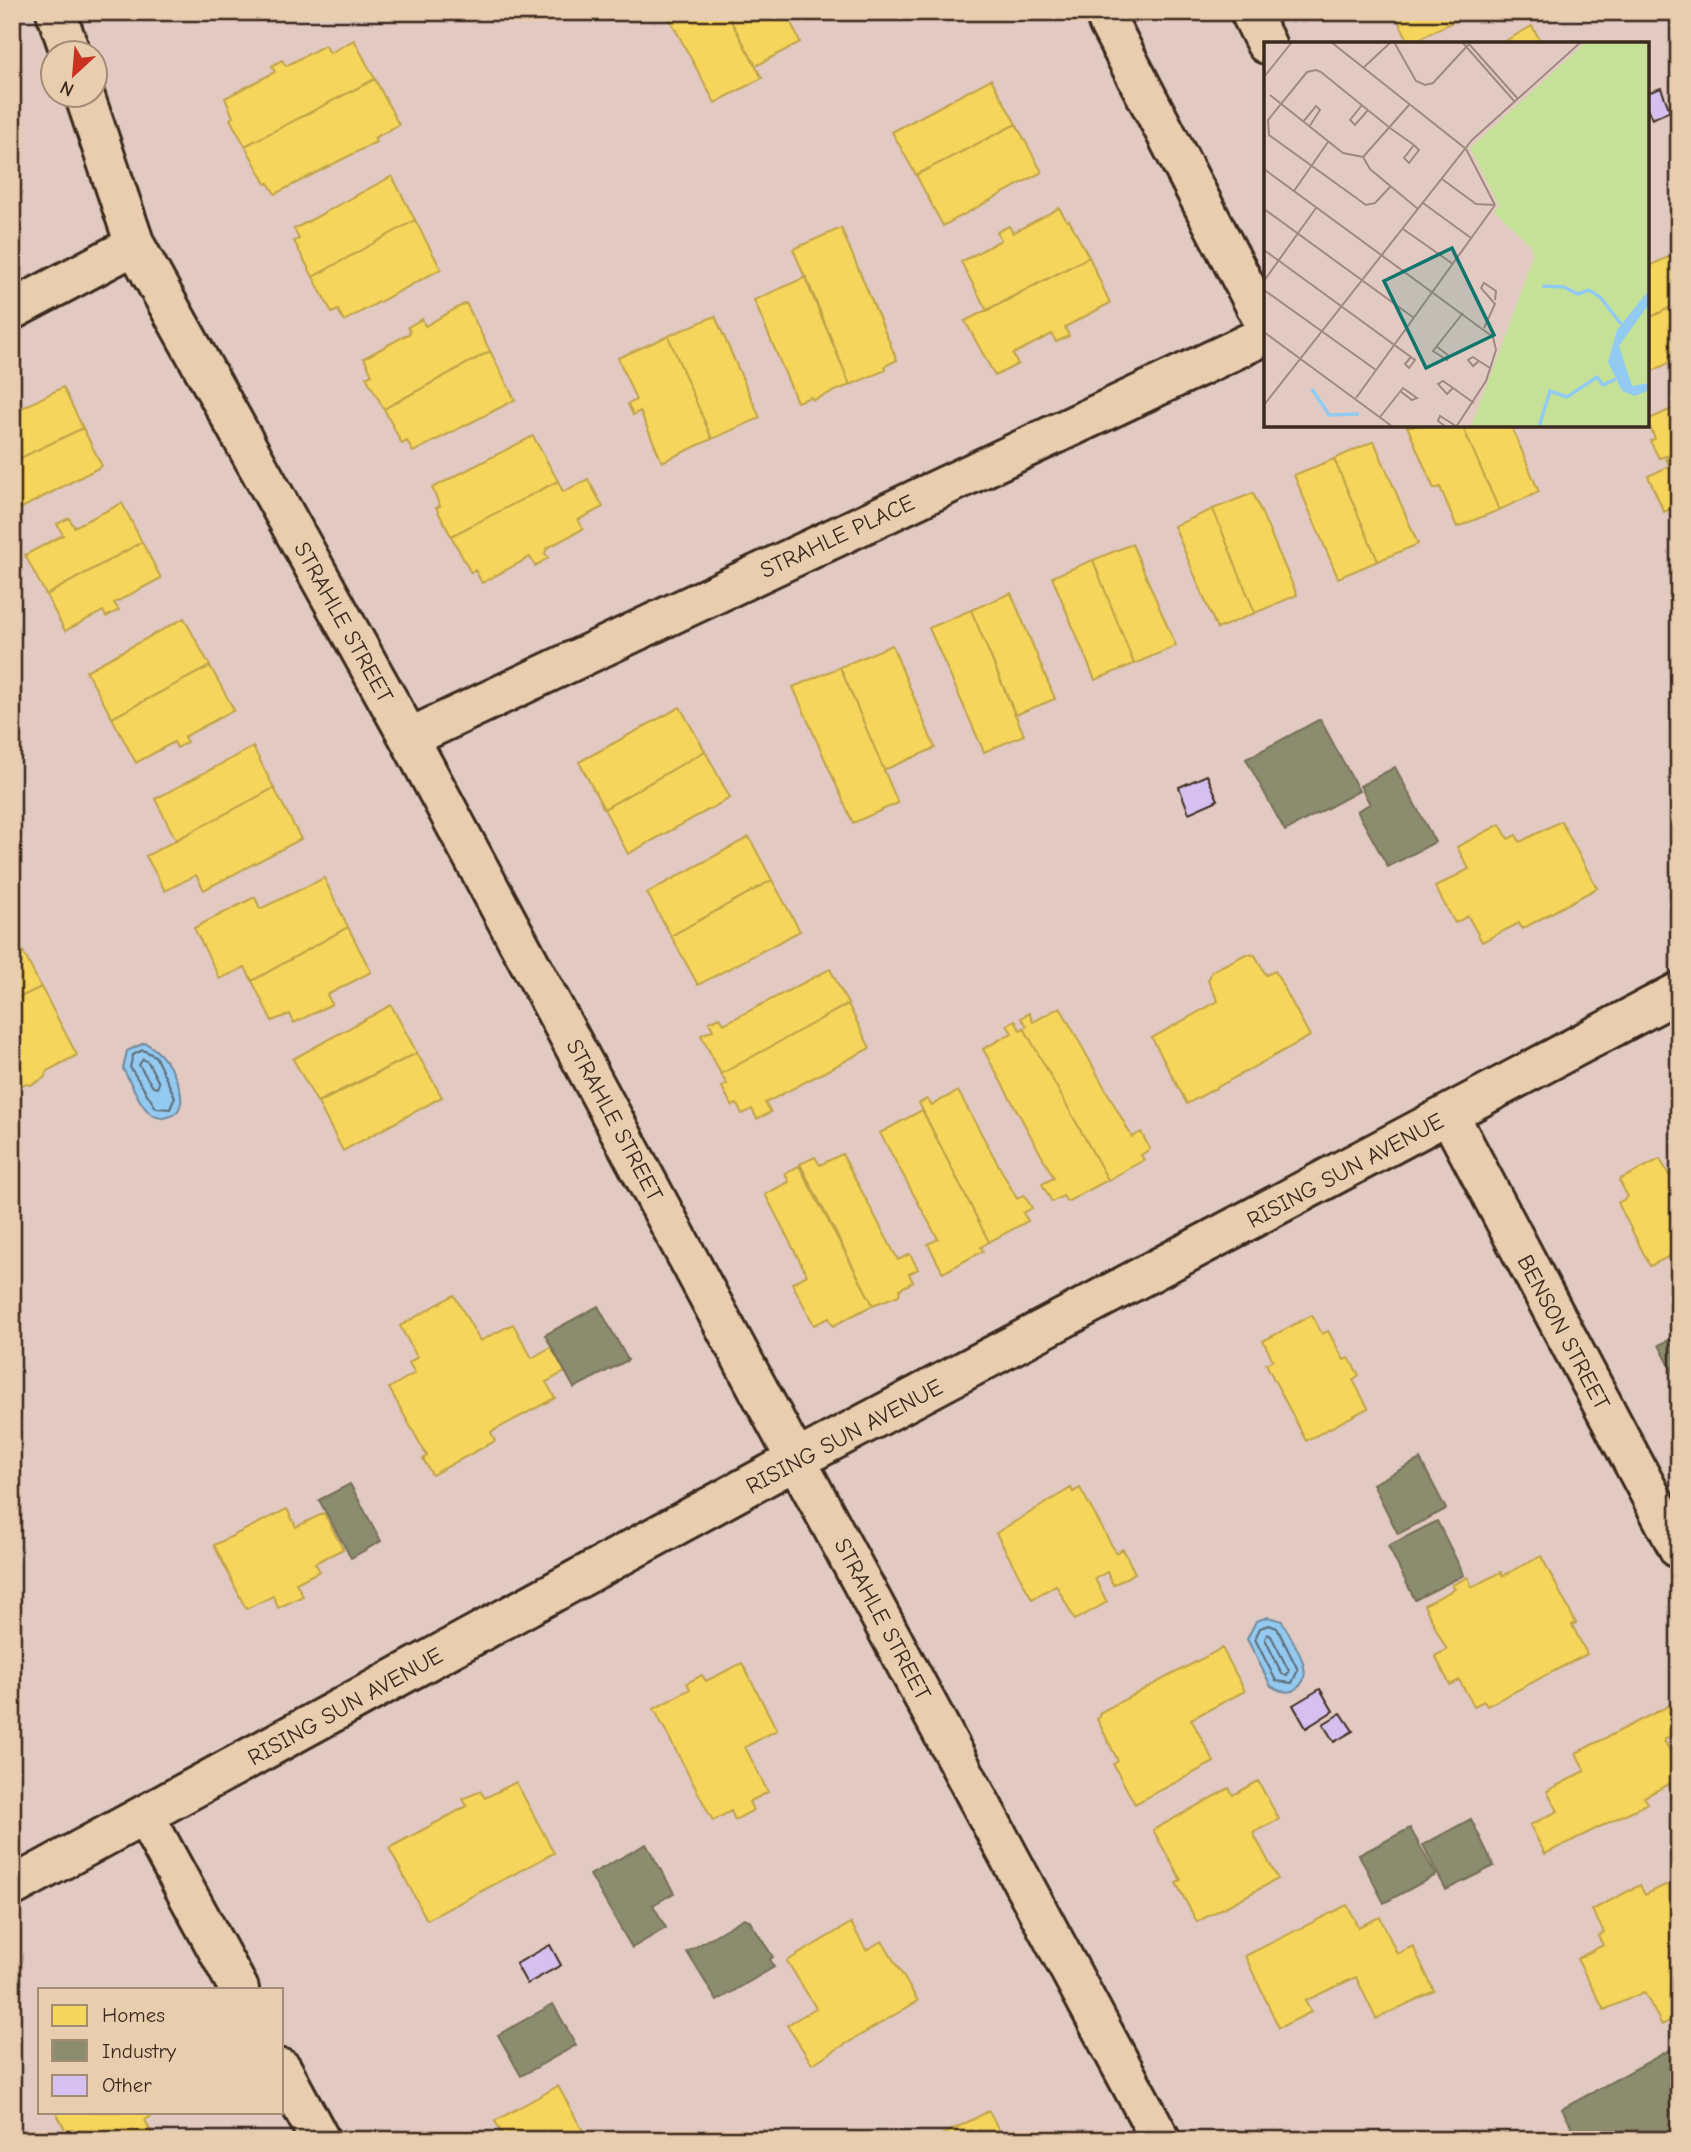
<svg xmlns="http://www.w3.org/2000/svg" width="1691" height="2152" font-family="'Comic Neue',sans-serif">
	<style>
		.water { fill: #93caf2; stroke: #708a9d; stroke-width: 2 }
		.homes { fill: #f6d55c; stroke: #bea249; stroke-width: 2 }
		.industry { fill: #8c8c6e; stroke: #746f56; stroke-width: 2 }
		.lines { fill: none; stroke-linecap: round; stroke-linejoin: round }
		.shore { stroke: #5e6a73; stroke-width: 2 }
		.building { fill: #d5c0f0; stroke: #3b2a1e; stroke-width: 2 }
		.street-casing { stroke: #3b2a1e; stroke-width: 44 }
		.street { stroke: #e8cdaf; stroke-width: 38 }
		.labels { text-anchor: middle; stroke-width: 7; stroke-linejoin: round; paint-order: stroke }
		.street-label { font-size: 23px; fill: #3b2a1e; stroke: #e8cdaf }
		.inset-river { fill: none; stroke: #93caf2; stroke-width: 3.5 }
		.inset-road { fill: none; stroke: #9f8980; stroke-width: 2 }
		.view { fill: #0f766e; fill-opacity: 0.15; stroke: #0f766e; stroke-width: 3.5 }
		.inset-edge { fill: none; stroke: #3b2a1e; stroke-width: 3.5 }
	</style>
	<rect width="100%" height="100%" fill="#e2c9c2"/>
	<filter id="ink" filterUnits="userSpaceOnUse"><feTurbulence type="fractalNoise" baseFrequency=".0143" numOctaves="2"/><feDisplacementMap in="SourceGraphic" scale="14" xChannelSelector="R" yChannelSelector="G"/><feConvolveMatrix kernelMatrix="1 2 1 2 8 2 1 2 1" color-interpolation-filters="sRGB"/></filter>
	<g filter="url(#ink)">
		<path class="water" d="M144,1043c20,5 57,65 24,74 -6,2 -11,1 -16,-2 -12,-9 -21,-33 -29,-46l4,-18z
			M1268,1617l14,4c8,17 36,53 15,67 -8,7 -18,3 -26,-2l-24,-47 9,-18z"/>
		<path class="homes" d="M666,12h60l36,66 -47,25z
			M726,12h60l14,30 -44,24z
			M1394,12h78l-59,30 -2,-4 -3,2z
			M1532,26l10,18h-42z
			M354,40l21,39 -130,67 -15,-27 3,-2 -8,-19 50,-26 -3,-6 10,-6 4,6 39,-21 5,8z
			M375,79l24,46 -25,13 2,4 -101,52 -7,-11 -2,1 -21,-38z
			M991,79l25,45 -100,51 -24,-43z
			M1016,124l26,48 -99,54 -27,-51z
			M392,176l23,44 -102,57 -19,-36 5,-2 -5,-10z
			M1059,208l8,13 2,-1 20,37 -102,54 -26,-49 40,-22 -4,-8 12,-6 4,7z
			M415,220l26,49 -97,52 -6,-11 -6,3 -19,-36z
			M841,228l56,132 -12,6 1,4 -36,15 -57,-136z
			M1679,252v51l-32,16v-52z
			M1089,257l21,46 -45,24 4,9 -13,6 -4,-8 -39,20 5,10 -23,12 -30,-55z
			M806,277l44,108 -37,15 -2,-3 -14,5 -43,-102z
			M466,303l24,48 -106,58 -18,-32 6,-3 -8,-16 46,-25 -2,-6 14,-8 3,7z
			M1679,303v55l-32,16v-55z
			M715,316l45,102 -48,21 -44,-103z
			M668,336l44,103 -50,23 -22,-51 -7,4 -5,-11 8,-4 -18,-42z
			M490,351l25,49 -102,52 -6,-11 -5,3 -18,-35z
			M63,387l20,41 -71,34v-49z
			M1679,406v47l-20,5 -9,-17 5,-2 -8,-19z
			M1462,425l37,85 -42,17 -17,-40 -6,2 -27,-63z
			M1462,425h49l28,67 -40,18z
			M83,428l19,38 -90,47v-51z
			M533,436l25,45 -107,55 -15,-28 4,-2 -8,-18z
			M1374,441l44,103 -40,17 -44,-102z
			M1679,453v51l-15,8 -16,-36 22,-10 -4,-7z
			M1334,459l44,102 -40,17 -44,-103z
			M588,479l15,28 -25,13 5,9 -36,19 -2,5 3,5 -13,8 -5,-9 -48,26 -7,-13 -4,3 -20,-37 107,-55 5,11z
			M1253,493l44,102 -42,18 -42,-104z
			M122,503l20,39 -96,53 -21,-40 38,-20 -6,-11 12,-6 5,9z
			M1213,509l42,104 -38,16 -43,-103z
			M142,542l19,36 -47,25 5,7 -13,7 -3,-6 -38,20 -19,-36z
			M1132,544l44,102 -42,18 -41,-104z
			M1093,560l41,104 -39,16 -43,-103z
			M1011,593l44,106 -40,16 -44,-105z
			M971,610l53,125 -40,17 -55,-124z
			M184,618l26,48 -98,52 -26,-47z
			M892,645l43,103 -51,22 -44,-103z
			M210,666l24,44 -50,27 3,5 -10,6 -3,-6 -38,21 -24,-45z
			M840,667l58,136 -45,20 -60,-136z
			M680,707l25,44 -101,58 -25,-47z
			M253,747l21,41 -98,52 -21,-41z
			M705,751l25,47 -102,56 -24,-45z
			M274,788l27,51 -97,51 -8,-15 -31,16 -19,-35z
			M1561,821l36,67 -75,41 -3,-6 -37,19 -14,-26 -13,7 -20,-36 34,-18 -12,-22 43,-23 8,15 8,-4 4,7z
			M749,837l23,43 -101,56 -24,-43z
			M324,878l24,49 -96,54 -7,-14 -25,12 -26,-51 61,-31 5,12z
			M772,880l28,51 -102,54 -27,-49z
			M348,927l23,45 -44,23 5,9 -38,19 -4,-9 -18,7 -20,-40z
			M15,936l26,51 -29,14v-63z
			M1246,954l9,1 11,20 9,-4 35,65 -123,68 -35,-66 66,-37 -10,-20 4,-10z
			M830,969l18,35 -127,70 -20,-39 12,-5 -4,-8 11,-5 4,7z
			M41,987l36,68 -30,16 -3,7 -13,7 -7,-1 -12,6v-89z
			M848,1004l22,44 -105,55 6,9 -14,7 -5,-10 -10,5 -5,-10 -5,2 -10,-19 5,-3 -6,-10z
			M391,1005l26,48 -100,49 -24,-43z
			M1060,1007l72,130 9,-5 9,17 -9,6 3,5 -36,20 -84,-152 3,-2 -6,-8 8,-5 4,9z
			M1015,1020l5,10 4,-2 84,152 -41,22 -4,-6 -11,6 -10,-18 12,-6 -71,-129 29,-16 -5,-8z
			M417,1053l25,44 -99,54 -25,-48z
			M958,1091l59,108 7,-4 8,13 -9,5 5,8 -39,21 -70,-139 8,-4 5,6z
			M922,1110l67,132 -8,5 2,4 -40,22 -15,-29 10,-5 -58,-106z
			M842,1154l56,106 12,-6 8,15 -9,5 4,8 -13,7 -1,6 -26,10 -73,-141 15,-7 5,8z
			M1660,1159l9,16 10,-6 -2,101 -7,-14 -20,10 -32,-63 10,-6 -9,-17z
			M799,1166l74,139 -40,21 -4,-8 -15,7 -22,-42 15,-8 -42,-81 24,-12 -4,-9z
			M454,1295l26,46 33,-17 19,34 19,-11 14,25 -19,10 9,16 -64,34 4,9 -63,34 -9,-16 4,-3 -38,-68 26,-15 -6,-10 8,-6 -17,-31z
			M1312,1315l10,19 6,-3 16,29 5,-2 10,17 -6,5 15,28 -62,33 -40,-77 7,-4 -10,-19z
			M1071,1488l2,4 7,-4 36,65 7,-4 12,24 -22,12 -6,-13 -12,7 12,23 -32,18 -19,-35 -24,14 -36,-66z
			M287,1509l9,18 28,-14 19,36 -28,14 5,8 -24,12 7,13 -25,12 -5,-12 -27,13 -32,-64z
			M1541,1556l35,67 -4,2 15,29 -100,52 -3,-5 -10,5 -15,-26 -9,5 -15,-29 12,-6 -23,-45 31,-16 -3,-4 16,-8 4,10 29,-15 2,4z
			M1222,1648l23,43 -54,28 23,43 -79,42 -22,-40 5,-3 -21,-42 3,-2 -1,-4z
			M742,1663l35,67 -32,17 23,45 -19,10 4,8 -18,10 -4,-9 -18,10 -59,-112 36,-20 -3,-6 15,-8 4,6z
			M1670,1705l9,17v7l-15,11 15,28v11l-35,18 4,6 -103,51 -15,-29 28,-14 -11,-20 38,-20 -9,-18z
			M1258,1781l21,38 -26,14 25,46 -81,43 -21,-39 5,-3 -28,-50 76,-42 4,7z
			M516,1782l38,71 -127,67 -38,-72 78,-42 -4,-7 17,-8 5,7z
			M1640,1885l5,10 20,-10 14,4v127l-17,9 -18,-33 -40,18 -27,-51 26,-14 -5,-9 6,-4 -12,-22z
			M1347,1905l11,22 22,-10 17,37 16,-8 21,45 -58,28 -20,-42 -51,24 6,11 -32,16 -34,-72z
			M851,1923l15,27 16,-9 36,60 -106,63 -25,-39 29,-17 -29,-47z
			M558,2086l30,54h-83l-10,-19z
			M989,2111l15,29h-72z
			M56,2112h94l2,4 -7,4 10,20h-85z"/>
		<path class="industry" d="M1320,719l39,72 -74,40 -39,-72z
			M1395,767l40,75 -47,25 -31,-56 13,-7 -10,-18z
			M598,1306l30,54 -54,28 -29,-53z
			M1679,1335v49l-20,-39z
			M1420,1459l26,50 -48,25 -25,-50z
			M350,1484l31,57 -30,17 -32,-58z
			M1437,1521l27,54 -49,25 -27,-54z
			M1471,1819l23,47 -48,24 -23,-45z
			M1410,1828l26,47 -52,28 -25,-48z
			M646,1844l28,49 -21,12 13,23 -34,20 -42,-73z
			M744,1918l5,2 24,37 -3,2 4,8 -57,34 -30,-49z
			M553,2004l23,41 -55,31 -23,-41z
			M1679,2045v95h-100l-17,-31z"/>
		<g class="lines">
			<path class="shore" d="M143,1050l12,6 20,41 -5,12 -14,-1 -26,-41 3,-12z
				M143,1059l5,3 11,21 -2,5 -4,-1 -14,-22z
				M1269,1625l8,3 21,42 -6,13 -16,-2 -21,-42 5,-11z
				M1267,1634l4,2 18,35 -2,4 -5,-1 -17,-35z"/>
		</g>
		<path class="building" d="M1661,88l9,23 -18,8 -5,-11v-15z
			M1207,775l11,25 -29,13 -10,-26z
			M1320,1689l13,22 -27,17 -13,-23z
			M1341,1713l12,18 -19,11 -11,-18z
			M550,1945l11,20 -34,19 -11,-20z"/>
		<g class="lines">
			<g class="street-casing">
				<path id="street" d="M56,12l14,40
					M1112,12l-4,10 158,304
					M1250,12l16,32
					M84,94l51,151 274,493 752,1402
					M12,310l123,-65
					M409,738l857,-403
					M1449,1115l230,434
					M145,1816l94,173
					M12,1887l786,-428 881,-467
					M282,2069l38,71"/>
			</g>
			<use href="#street" class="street"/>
		</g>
	</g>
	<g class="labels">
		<g class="street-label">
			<text transform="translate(837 536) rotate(-25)" y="8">STRAHLE PLACE</text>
			<text transform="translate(344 622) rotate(61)" y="8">STRAHLE STREET</text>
			<text transform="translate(615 1120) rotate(62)" y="8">STRAHLE STREET</text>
			<text transform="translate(1345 1170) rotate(-28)" y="8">RISING SUN AVENUE</text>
			<text transform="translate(1564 1332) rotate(62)" y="8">BENSON STREET</text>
			<text transform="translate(844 1436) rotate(-28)" y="8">RISING SUN AVENUE</text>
			<text transform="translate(883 1619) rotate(62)" y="8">STRAHLE STREET</text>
			<text transform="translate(345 1706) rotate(-29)" y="8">RISING SUN AVENUE</text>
		</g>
	</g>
	<g transform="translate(1264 42)">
		<rect width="385" height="385" fill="#e2c9c2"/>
		<path d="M322,0h63v385h-178l63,-169 -2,-9 -38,-36 5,-7 -29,-58z" fill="#c5e198"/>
		<path d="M385,248v14l-30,42 13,40 17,-3v7l-14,6 -13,-5 -14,-29 9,-32z" fill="#93caf2"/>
		<path class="inset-river" d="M278,244l22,1 14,7 11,-4 11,7 21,27M48,347l17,26 30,-1M275,385l11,-36 17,6 30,-20 6,8 13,-6"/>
		<path class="inset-road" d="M67,0l135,107 29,56M130,0l22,39 9,4 8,-2 36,-39M198,0l53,60M205,2l49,55M99,26l28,-26M0,35l28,-35M6,53l73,58 20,4 7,12 48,40M98,63l-12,15 5,5 13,-15M39,80l13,-16 4,4 -11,17M99,115l46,-52M0,127l229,168 3,13 -10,31 -30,46M178,137l34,25 19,1M126,145l-15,16 -9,2 -97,-70 -1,-15 39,-48 9,-2 5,2 69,56 24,17 5,5 -10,13 -5,-5 10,-13M30,149l34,-49M159,161l48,35M0,167l150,109M139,187l50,35M0,208l151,110 -6,8 -4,-4 6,-7M0,239l52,-73M0,248l112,80M220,286l11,-24 -14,-16 3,-5 12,8 -1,9M0,290l129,95M172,304l13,10 -2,4 -14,-9 30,-38M215,319l-6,5 -5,-6 5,-3 6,4 11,7M189,346l-6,6 -9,-10 5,-3 10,7 21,15M92,356l139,-193M0,363l208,-265 109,-98M116,375l23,-29 14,10 -5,2 -12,-9M182,385l-8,-6 2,-5 16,10"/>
		<path class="view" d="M188,206l42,87 -68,33 -42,-87z"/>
		<rect width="385" height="385" class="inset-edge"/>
	</g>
	<rect width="1691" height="2152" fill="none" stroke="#e8cdaf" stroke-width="42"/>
	<rect x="21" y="21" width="1649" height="2110" fill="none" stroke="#3b2a1e" stroke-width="2.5" filter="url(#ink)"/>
	<rect x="38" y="1988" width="245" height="126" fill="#e8cdaf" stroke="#a38c75" stroke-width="2"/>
	<rect x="52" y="2005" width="35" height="21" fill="#f6d55c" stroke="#a38c75" stroke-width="2"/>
	<text x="102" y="2022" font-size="21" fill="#3b2a1e">Homes</text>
	<rect x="52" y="2040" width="35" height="21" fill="#8c8c6e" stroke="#a38c75" stroke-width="2"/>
	<text x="102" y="2058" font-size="21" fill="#3b2a1e">Industry</text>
	<rect x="52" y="2075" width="35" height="21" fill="#d5c0f0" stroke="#a38c75" stroke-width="2"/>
	<text x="102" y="2092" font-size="21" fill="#3b2a1e">Other</text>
	<g transform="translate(74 74) rotate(206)"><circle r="33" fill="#e8cdaf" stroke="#a38c75" stroke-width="2"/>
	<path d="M0-5L12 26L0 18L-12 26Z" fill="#c8321e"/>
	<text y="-10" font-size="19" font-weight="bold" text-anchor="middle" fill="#3b2a1e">N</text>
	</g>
</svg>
